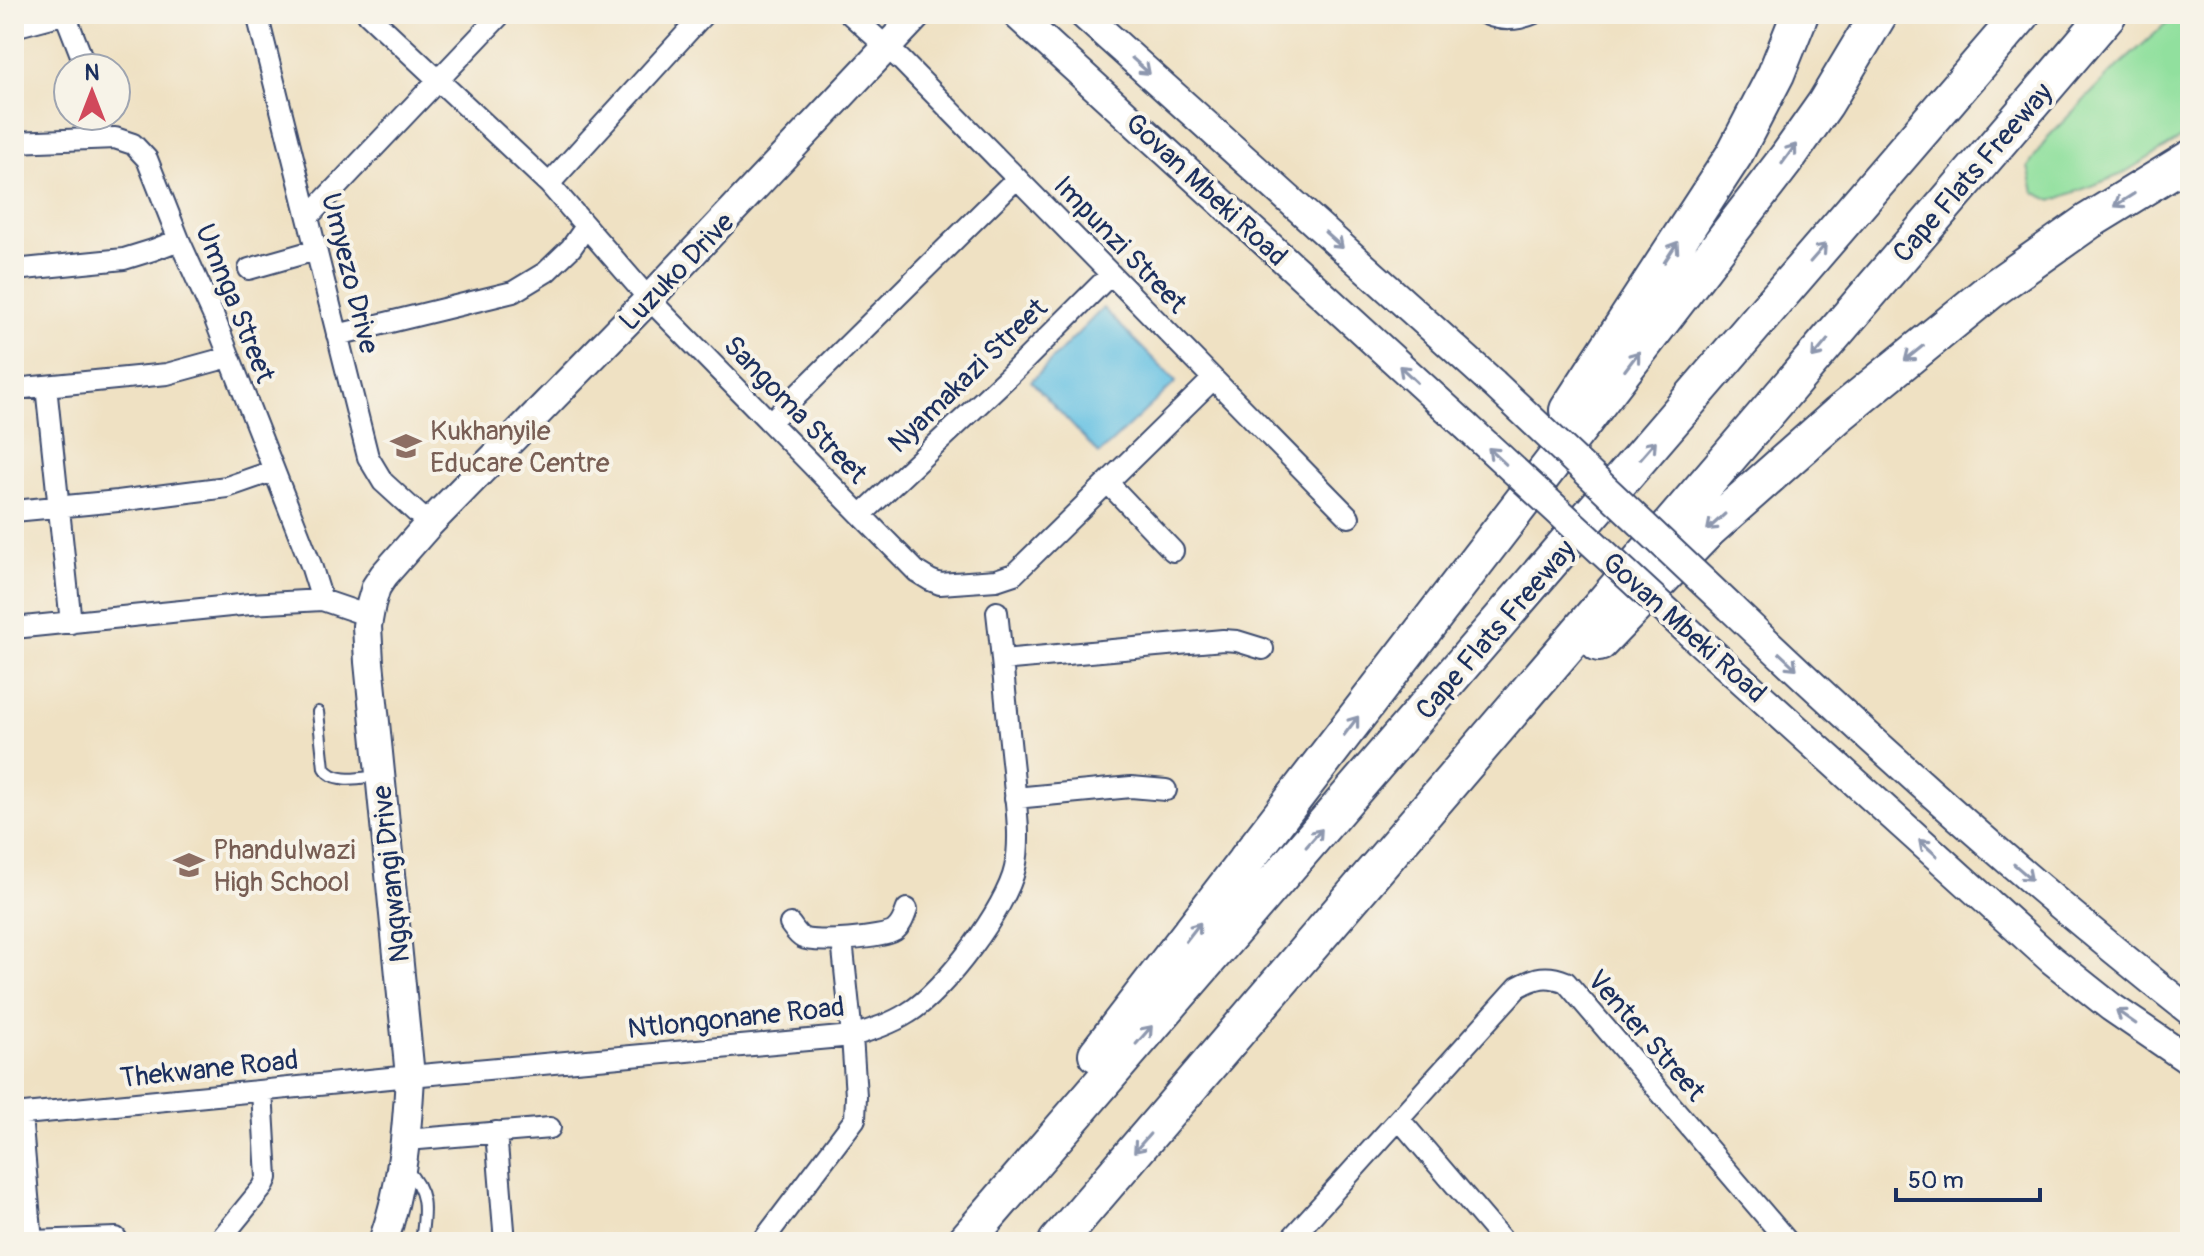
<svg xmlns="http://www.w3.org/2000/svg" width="2204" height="1256" font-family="Pangolin,sans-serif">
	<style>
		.green { fill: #91e09e; stroke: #56887e; stroke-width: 2 }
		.water { fill: #65c1e3; stroke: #4078a0; stroke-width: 2 }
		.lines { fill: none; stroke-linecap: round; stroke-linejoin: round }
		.lane-casing { stroke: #3b4a6d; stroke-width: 14 }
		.street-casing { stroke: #3b4a6d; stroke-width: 24 }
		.secondary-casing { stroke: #3b4a6d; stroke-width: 32 }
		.highway-casing { stroke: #3b4a6d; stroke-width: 40 }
		.lane { stroke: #fff; stroke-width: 10 }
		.street { stroke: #fff; stroke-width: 20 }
		.secondary { stroke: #fff; stroke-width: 28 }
		.highway { stroke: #fff; stroke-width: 36 }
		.secondary-bridge-casing { stroke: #3b4a6d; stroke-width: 32; stroke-linecap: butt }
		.secondary-bridge { stroke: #fff; stroke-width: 28 }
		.oneway { stroke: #8d97ae }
		.labels { text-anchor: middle; stroke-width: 8; stroke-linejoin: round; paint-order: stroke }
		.street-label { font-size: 28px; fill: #1b2f5e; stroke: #f7f3e8 }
		.education-label { font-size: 28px; fill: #785e54; stroke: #f7f3e8; text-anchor: start }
	</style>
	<rect width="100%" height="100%" fill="#f7f3e8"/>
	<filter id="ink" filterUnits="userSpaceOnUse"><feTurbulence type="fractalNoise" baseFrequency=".0125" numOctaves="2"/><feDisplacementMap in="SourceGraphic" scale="16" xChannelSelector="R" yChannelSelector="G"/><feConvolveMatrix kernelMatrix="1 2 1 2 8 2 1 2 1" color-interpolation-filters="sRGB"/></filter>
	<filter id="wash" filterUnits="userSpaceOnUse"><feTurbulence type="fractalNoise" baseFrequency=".006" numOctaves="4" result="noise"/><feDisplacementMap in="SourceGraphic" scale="32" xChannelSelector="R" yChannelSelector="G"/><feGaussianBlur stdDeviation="1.8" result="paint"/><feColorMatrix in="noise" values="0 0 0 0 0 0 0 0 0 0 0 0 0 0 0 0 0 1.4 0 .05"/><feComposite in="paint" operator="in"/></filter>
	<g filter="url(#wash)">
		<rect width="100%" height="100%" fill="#efe1c3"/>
		<path class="green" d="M2177,14h13v119l-70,42 -68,26 -18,-9 -6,-25 20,-30 64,-65z"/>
		<path class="water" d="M1103,308l73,74 -77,72 -68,-73z"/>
	</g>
	<g filter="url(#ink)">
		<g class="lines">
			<g class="lane-casing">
				<path id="lane" d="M1475,14c22,14 46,13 69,0
					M318,712l6,56c10,16 36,10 53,8
					M406,1169c23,24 19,42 15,73"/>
			</g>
			<g class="street-casing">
				<path id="street" d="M65,14l21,54
					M257,14l111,443 15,25 46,42
					M368,14l181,170 100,115 268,273 13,8 10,4 56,-4 18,-6 199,-195
					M850,14l51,46 448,457
					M14,27l49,-13
					M14,142l101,-4 18,6 14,15 32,81 35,77 97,248 11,35
					M549,184l155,-170
					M308,217l193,-203
					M249,269l67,-19
					M14,270l110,-11 29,-9 26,-10
					M337,335l176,-43 33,-20 25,-24 14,-20
					M46,386l25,237
					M14,389l153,-15 62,-17
					M770,422l247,-244
					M1108,483l65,68
					M14,511l104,-10 109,-14 46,-16
					M861,515l149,-140 101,-101
					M14,628l236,-24 72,-4 47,16
					M1002,660l221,-20 14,1 26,8
					M1015,798l116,-11 35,3
					M790,924c4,5 7,11 13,14 11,6 80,0 91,-7 7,-5 10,-13 13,-22
					M14,1115l396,-39 442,-40c19,-6 39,-12 56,-23 35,-20 99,-106 107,-145 7,-31 0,-67 -2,-98 -6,-53 -10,-106 -16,-158
					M21,1115l11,127
					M1399,1119l105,123
					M496,1132l9,110
					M407,1140l143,-12
					M32,1241l84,-3
					M218,1242l45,-55 4,-9 -5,-87
					M762,1242l93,-123 1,-23 -4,-60 -10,-96
					M1288,1242l230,-255c18,-10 29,-13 48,-5l222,260"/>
			</g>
			<g class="secondary-casing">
				<path id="secondary" d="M1016,14l450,412
					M1083,14l410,369
					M1731,608c147,140 299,277 459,403
					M1699,641l353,319 59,47 79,54
					M383,1242c19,-54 24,-109 27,-166l-41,-414 -2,-36 4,-22 5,-17 8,-12 45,-51 220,-225 269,-285"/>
			</g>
			<g class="highway-casing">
				<path id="highway" d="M1568,410l166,-255 42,-81 24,-60
					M1599,643l109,-113 131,-116 151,-123 99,-70 101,-62
					M1097,1054l690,-896 38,-54 54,-90
					M965,1242l1057,-1228
					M1057,1242l1051,-1228"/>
			</g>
			<use href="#lane" class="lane"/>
			<use href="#street" class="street"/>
			<use href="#secondary" class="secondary"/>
			<use href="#highway" class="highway"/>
			<g class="secondary-bridge-casing">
				<path id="secondary-bridge" d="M1493,383l238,225
					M1466,426l233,215"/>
			</g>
			<use href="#secondary-bridge" class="secondary-bridge"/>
		</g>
		<defs><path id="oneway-shaft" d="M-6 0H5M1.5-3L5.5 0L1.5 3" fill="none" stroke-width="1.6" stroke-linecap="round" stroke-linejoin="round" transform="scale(2)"/></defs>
		<g class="oneway">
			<use href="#oneway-shaft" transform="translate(1141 66) rotate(42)"/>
			<use href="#oneway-shaft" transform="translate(1789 154) rotate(-54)"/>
			<use href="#oneway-shaft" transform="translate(2124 200) rotate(148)"/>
			<use href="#oneway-shaft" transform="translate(1334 240) rotate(42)"/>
			<use href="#oneway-shaft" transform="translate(1671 252) rotate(-57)"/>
			<use href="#oneway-shaft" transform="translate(1818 253) rotate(-49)"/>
			<use href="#oneway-shaft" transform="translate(1820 349) rotate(130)"/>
			<use href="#oneway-shaft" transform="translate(1914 353) rotate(141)"/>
			<use href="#oneway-shaft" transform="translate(1632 361) rotate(-53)"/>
			<use href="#oneway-shaft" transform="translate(1408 374) rotate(-137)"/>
			<use href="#oneway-shaft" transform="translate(1648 450) rotate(-49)"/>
			<use href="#oneway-shaft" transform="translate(1497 456) rotate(-137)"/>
			<use href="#oneway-shaft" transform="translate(1716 522) rotate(138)"/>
			<use href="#oneway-shaft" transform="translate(1788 661) rotate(43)"/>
			<use href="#oneway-shaft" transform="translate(1351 726) rotate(-53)"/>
			<use href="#oneway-shaft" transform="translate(1314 838) rotate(-49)"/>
			<use href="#oneway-shaft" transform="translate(1928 848) rotate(-138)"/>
			<use href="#oneway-shaft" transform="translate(2023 872) rotate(41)"/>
			<use href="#oneway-shaft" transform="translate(1193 932) rotate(-52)"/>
			<use href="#oneway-shaft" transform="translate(2126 1017) rotate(-145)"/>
			<use href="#oneway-shaft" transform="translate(1144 1035) rotate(-49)"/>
			<use href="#oneway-shaft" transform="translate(1142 1143) rotate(131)"/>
		</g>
	</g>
	<defs>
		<g id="school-bare" transform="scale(2.4)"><path d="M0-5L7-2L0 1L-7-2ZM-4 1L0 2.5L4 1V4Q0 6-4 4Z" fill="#8d6e63" stroke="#f7f3e8" stroke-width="2.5" paint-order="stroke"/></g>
	</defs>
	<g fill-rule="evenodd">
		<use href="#school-bare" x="406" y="446"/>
		<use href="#school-bare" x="189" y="865"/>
	</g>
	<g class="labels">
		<g class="street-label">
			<text transform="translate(1972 172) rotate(-49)" y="10">Cape Flats Freeway</text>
			<text transform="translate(1207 189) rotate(43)" y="10">Govan Mbeki Road</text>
			<text transform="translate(1121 244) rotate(46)" y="10">Impunzi Street</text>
			<text transform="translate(676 271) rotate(-46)" y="10">Luzuko Drive</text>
			<text transform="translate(351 273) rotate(76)" y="10">Umyezo Drive</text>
			<text transform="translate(236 303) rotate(68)" y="10">Umnga Street</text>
			<text transform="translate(967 375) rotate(-44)" y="10">Nyamakazi Street</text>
			<text transform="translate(796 409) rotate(46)" y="10">Sangoma Street</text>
			<text transform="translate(1685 627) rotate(42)" y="10">Govan Mbeki Road</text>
			<text transform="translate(1495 629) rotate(-49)" y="10">Cape Flats Freeway</text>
			<text transform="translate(390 874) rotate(-96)" y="10">Ngqwangi Drive</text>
			<text transform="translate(736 1017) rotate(-6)" y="10">Ntlongonane Road</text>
			<text transform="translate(1647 1035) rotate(49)" y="10">Venter Street</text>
			<text transform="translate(209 1068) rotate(-6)" y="10">Thekwane Road</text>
		</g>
		<g class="education-label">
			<text x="430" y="440">Kukhanyile<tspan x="430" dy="32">Educare Centre</tspan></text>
			<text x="213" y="859">Phandulwazi<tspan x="213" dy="32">High School</tspan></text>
		</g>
	</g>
	<rect width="2204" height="1256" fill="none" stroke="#f7f3e8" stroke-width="48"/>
	<g transform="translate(92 92)"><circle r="38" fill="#f7f3e8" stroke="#9fa5b1" stroke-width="2"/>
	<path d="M0-6L14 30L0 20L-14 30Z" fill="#d1495b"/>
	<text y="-12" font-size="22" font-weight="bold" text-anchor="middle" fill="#1b2f5e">N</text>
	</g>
	<path d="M1896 1188v12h144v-12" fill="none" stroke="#1b2f5e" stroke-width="4"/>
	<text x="1908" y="1188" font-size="24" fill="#1b2f5e" stroke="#f7f3e8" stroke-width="6" paint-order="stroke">50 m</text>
</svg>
